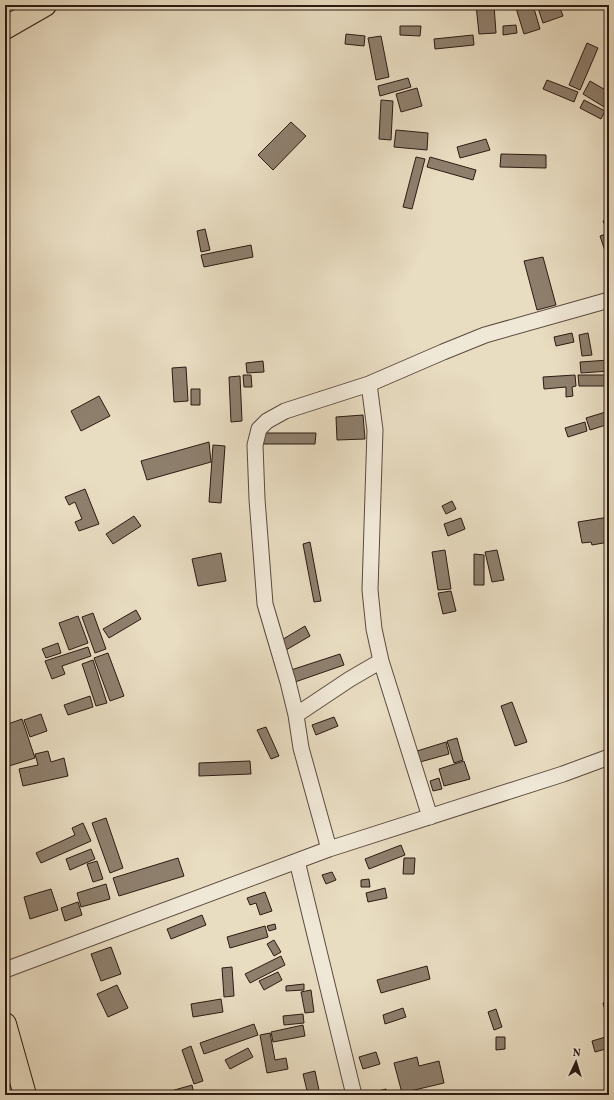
<svg xmlns="http://www.w3.org/2000/svg" width="614" height="1100" font-family="Vollkorn,serif">
	<style>
		.building { fill: #8e7f6d; stroke: #2d1a12 }
		.lines { fill: none; stroke-linecap: round; stroke-linejoin: round }
		.street-casing { stroke: #5c4a3e; stroke-width: 17 }
		.primary-casing { stroke: #2d1a12; stroke-width: 24 }
		.highway-casing { stroke: #2d1a12; stroke-width: 24 }
		.street { stroke: #f0e8d7; stroke-width: 15 }
		.primary { stroke: #e8dcc1; stroke-width: 22 }
		.highway { stroke: #e8dcc1; stroke-width: 22 }
	</style>
	<rect width="100%" height="100%" fill="#e8dcc1"/>
	<filter id="stains"><feTurbulence type="fractalNoise" baseFrequency=".005" numOctaves="4"/><feColorMatrix values="0 0 0 0 .2 0 0 0 0 .09 0 0 0 0 .02 0 0 0 .5 -.17"/></filter>
	<radialGradient id="worn" r=".72"><stop offset=".6" stop-color="#630" stop-opacity="0"/><stop offset="1" stop-color="#630" stop-opacity=".3"/></radialGradient>
	<path class="building" d="M476,5h18l2,28 -17,1z
		M515,5h18l7,24 -16,5z
		M537,5h22l4,11 -20,7z
		M516,25l1,8 -14,2v-9z
		M400,26h21l-1,10 -20,-1z
		M346,34l19,2 -1,10 -19,-2z
		M473,35l1,10 -39,4 -1,-10z
		M381,36l8,41 -13,3 -8,-42z
		M587,43l11,5 -18,42 -11,-5z
		M408,78l3,9 -31,9 -2,-10z
		M547,80l31,12 -4,10 -31,-13z
		M590,81l19,11v18l-26,-16z
		M417,88l5,18 -21,6 -5,-18z
		M381,100l12,1 -2,39 -12,-1z
		M584,100l21,11 -4,8 -21,-11z
		M291,122l15,14 -33,34 -15,-15z
		M396,130l32,3 -1,17 -33,-3z
		M486,139l4,11 -30,8 -3,-11z
		M501,154l45,1v13l-46,-1z
		M416,157l9,2 -13,50 -9,-2z
		M430,157l46,13 -3,10 -46,-13z
		M609,218v11l-2,1 -4,-9z
		M205,229l5,21 -9,2 -4,-21z
		M609,233v30l-9,-27z
		M251,245l2,12 -49,10 -3,-12z
		M543,257l13,48 -19,5 -13,-49z
		M572,333l2,9 -18,4 -2,-9z
		M588,333l4,22 -10,1 -3,-21z
		M609,360v11l-28,2 -1,-11z
		M263,361l1,11 -17,1 -1,-10z
		M186,367l2,34 -14,1 -2,-34z
		M243,375h8l1,12h-8z
		M575,375l1,11 -4,1 1,9 -7,1v-10l-22,2 -1,-12z
		M578,375h31v11h-30z
		M240,376l2,45 -11,1 -2,-45z
		M191,389h9v16h-9z
		M99,396l11,20 -29,15 -10,-20z
		M609,411v13l-19,6 -4,-12z
		M363,415l2,24 -28,1 -1,-23z
		M585,422l2,9 -19,6 -3,-9z
		M262,433h54l-1,11h-53z
		M209,442l2,20 -64,18 -6,-19z
		M213,445l12,1 -4,57 -12,-1z
		M85,489l14,35 -20,7 -4,-9 7,-3 -7,-17 -6,3 -4,-8z
		M452,501l4,8 -10,5 -4,-8z
		M134,516l7,10 -28,18 -7,-10z
		M609,517v25l-17,3 -1,-3 -9,1 -4,-21z
		M461,518l4,11 -17,7 -4,-12z
		M310,542l11,59 -7,1 -11,-58z
		M445,550l6,39 -13,1 -6,-38z
		M497,550l7,30 -12,2 -7,-30z
		M221,553l5,28 -28,5 -6,-27z
		M474,554l10,1v30h-10z
		M451,591l5,20 -13,3 -5,-21z
		M136,610l5,9 -32,19 -6,-9z
		M93,613l13,36 -11,4 -13,-36z
		M78,616l10,27 -19,7 -10,-27z
		M305,626l5,10 -24,14 -6,-9z
		M58,643l3,10 -15,5 -4,-9z
		M88,647l3,9 -29,10 3,8 -13,5 -7,-18z
		M108,653l16,43 -14,5 -16,-43z
		M340,654l4,11 -49,17 -4,-12z
		M93,660l14,43 -11,3 -14,-42z
		M90,696l3,11 -25,8 -4,-10z
		M512,702l15,40 -12,4 -14,-40z
		M41,714l6,17 -17,6 -6,-17z
		M334,717l4,9 -22,9 -4,-10z
		M22,719l13,39 -26,8 -4,-13v-28z
		M266,727l13,29 -8,3 -14,-29z
		M457,738l6,22 -9,3 -7,-22z
		M446,742l3,12 -29,8 -3,-11z
		M48,751l3,11 13,-4 4,18 -45,10 -4,-17 19,-4 -3,-11z
		M250,761l1,13 -52,2v-13z
		M464,761l6,18 -26,7 -5,-17z
		M439,778l3,11 -9,2 -3,-10z
		M106,818l17,50 -13,5 -18,-50z
		M83,823l8,18 -50,22 -5,-10 39,-18 -3,-7z
		M401,845l4,10 -36,14 -4,-10z
		M91,849l4,10 -25,11 -4,-11z
		M178,858l6,18 -65,20 -6,-18z
		M404,858h11l-1,16h-11z
		M97,861l6,18 -10,3 -6,-18z
		M332,872l4,8 -10,4 -4,-9z
		M369,879l1,8h-9v-7z
		M106,884l4,15 -29,8 -4,-14z
		M385,888l2,10 -19,4 -2,-9z
		M51,889l7,21 -28,9 -6,-22z
		M265,892l7,19 -12,4 -4,-12 -6,2 -3,-7z
		M78,902l4,13 -17,6 -4,-13z
		M202,915l4,10 -35,14 -4,-10z
		M275,924l1,5 -7,2 -2,-5z
		M265,926l3,11 -38,11 -3,-11z
		M274,940l7,12 -7,4 -7,-12z
		M111,947l10,27 -20,7 -10,-27z
		M281,956l4,9 -35,18 -5,-9z
		M427,966l3,13 -49,14 -4,-13z
		M232,967l2,29 -10,1 -2,-29z
		M278,972l4,8 -18,10 -5,-9z
		M304,984v6l-18,1v-5z
		M117,985l11,23 -20,9 -11,-23z
		M311,990l3,22 -9,1 -4,-21z
		M221,999l2,13 -30,5 -2,-13z
		M609,1001v23l-6,-21z
		M403,1008l3,9 -21,7 -2,-9z
		M496,1009l6,18 -8,3 -6,-18z
		M303,1014l1,9 -20,2 -1,-9z
		M254,1024l4,11 -54,19 -4,-11z
		M303,1025l2,11 -32,6 -2,-10z
		M270,1033l5,27 11,-2 2,11 -21,4 -7,-38z
		M609,1036v12l-14,4 -3,-11z
		M496,1037h9v12l-9,1z
		M191,1046l12,35 -9,3 -12,-34z
		M248,1048l5,9 -23,12 -5,-9z
		M376,1052l4,12 -17,5 -4,-12z
		M417,1057l2,9 20,-5 5,22 -42,10 -8,-30z
		M315,1071l5,24h-12l-5,-21z
		M192,1085l2,9 -30,1v-2z
		M386,1089l1,6h-16v-2z"/>
	<g class="lines">
		<g class="street-casing">
			<path id="street" d="M369,384l6,46 -5,160 4,39 7,32 49,156
				M296,715l54,-36 31,-18
				M329,849l-28,-101 -5,-33 -8,-33 -23,-78 -8,-105 -2,-54 4,-16 8,-8 18,-10 84,-27 74,-32 42,-17 124,-35
				M297,861l57,234
				M5,970l324,-121 234,-75 46,-17"/>
		</g>
		<g class="primary-casing">
			<path id="primary" d="M5,28l40,-23"/>
		</g>
		<g class="highway-casing">
			<path id="highway" d="M5,1024l20,71"/>
		</g>
		<use href="#street" class="street"/>
		<use href="#primary" class="primary"/>
		<use href="#highway" class="highway"/>
	</g>
	<rect width="614" height="1100" fill="none" stroke="#e8dcc1" stroke-width="20"/>
	<rect x="6" y="6" width="602" height="1088" fill="none" stroke="#2d1a12" stroke-width="2"/>
	<rect x="10" y="10" width="594" height="1080" fill="none" stroke="#2d1a12"/>
	<g transform="translate(576 1062) rotate(4)" stroke="#f0e8d7" stroke-width="3" paint-order="stroke">
	<path d="M0-3L7 15L0 10L-7 15Z" fill="#2d1a12"/>
	<text y="-6" font-size="11" font-weight="bold" text-anchor="middle" fill="#2d1a12">N</text>
	</g>
	<rect width="100%" height="100%" filter="url(#stains)"/>
	<rect width="100%" height="100%" fill="url(#worn)"/>
</svg>
